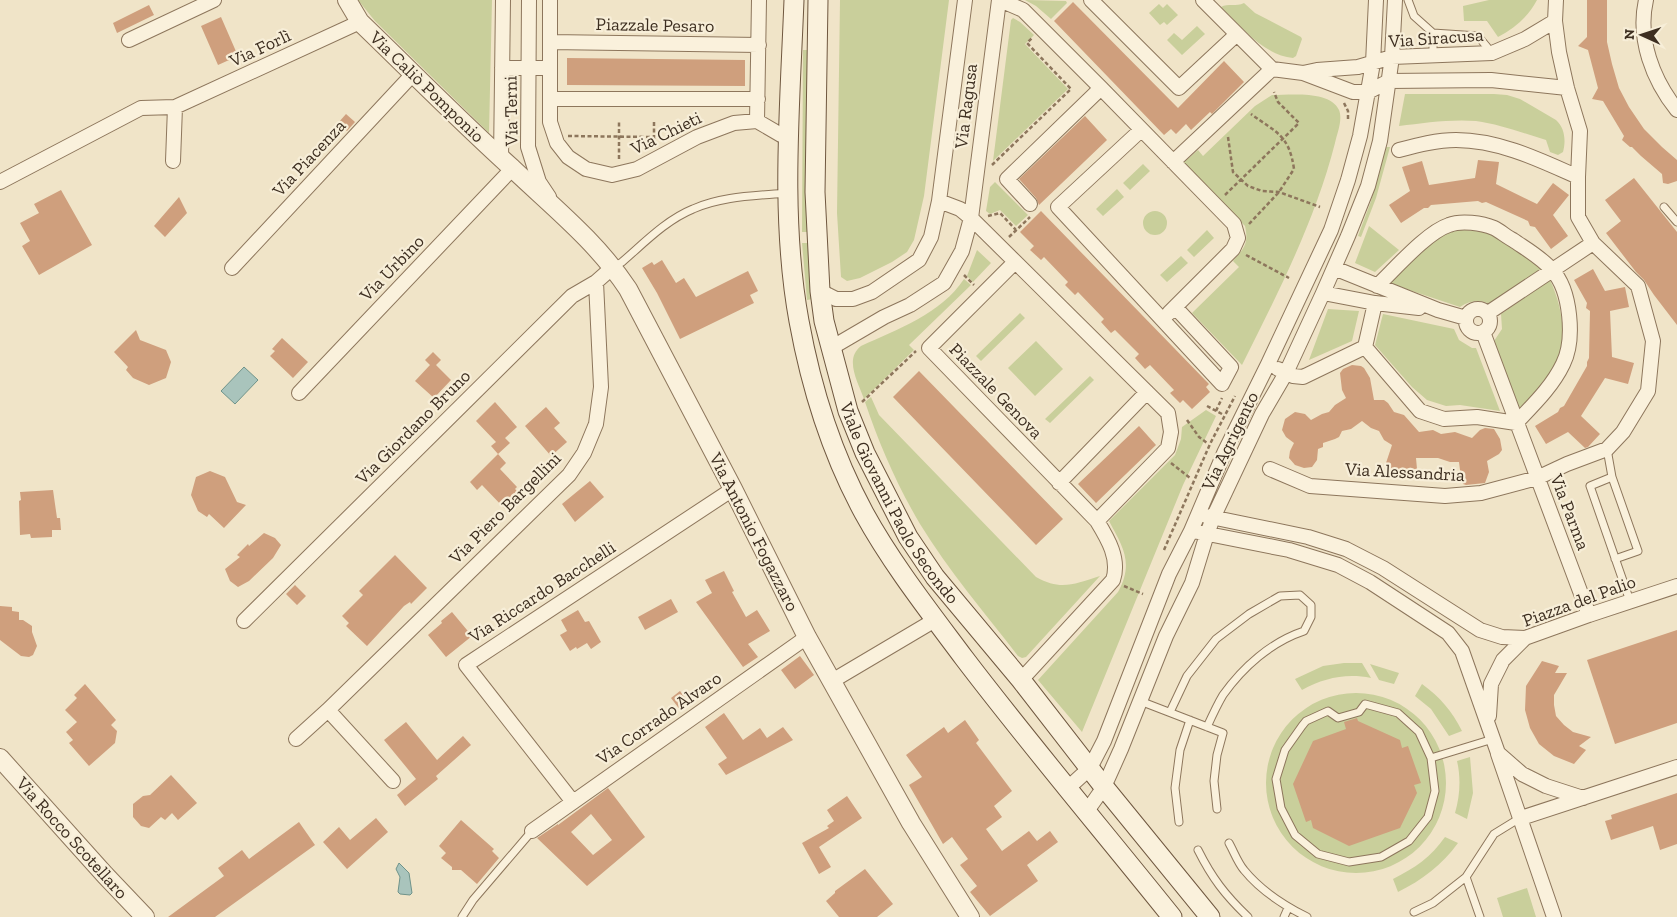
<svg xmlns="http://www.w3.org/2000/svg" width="1677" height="917" font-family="'Zilla Slab',serif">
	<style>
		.green { fill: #c9cf9b }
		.water { fill: #a9c4bc; stroke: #6f938a }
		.building { fill: #cf9f7d; fill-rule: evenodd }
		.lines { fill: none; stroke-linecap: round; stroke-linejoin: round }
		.service-casing { stroke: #8d765c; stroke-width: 9 }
		.minor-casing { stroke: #8d765c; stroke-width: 16 }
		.tertiary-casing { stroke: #8d765c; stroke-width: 20 }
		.secondary-casing { stroke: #6f573f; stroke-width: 21 }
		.path { stroke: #8d765c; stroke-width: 2.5; stroke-dasharray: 4 2.5; stroke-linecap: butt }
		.service { stroke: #faf1dc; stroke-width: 7 }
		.minor { stroke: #faf1dc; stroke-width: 14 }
		.tertiary { stroke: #faf1dc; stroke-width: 18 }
		.secondary { stroke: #faf1dc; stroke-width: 19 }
		.labels { text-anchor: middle; stroke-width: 4.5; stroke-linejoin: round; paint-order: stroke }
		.street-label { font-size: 18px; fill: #3d2e20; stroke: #f7eed8 }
	</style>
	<rect width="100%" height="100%" fill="#f0e4c8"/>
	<path class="green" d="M358,0h134l-3,133 -114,-112z
		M840,0h109l-25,196 -10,44 -7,12 -15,10 -32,16 -13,3 -6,-4 -4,-64z
		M1025,0l41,1 1,2 -16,16 -15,-13z
		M1489,0h48c-9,17 -22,28 -39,37l-11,-16h-23l-1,-15z
		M1244,3l11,10 46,24 1,2 -6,17 -3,2c-30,-3 -51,-31 -72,-51 7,-4 15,0 23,-4z
		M1159,4l4,4 4,-4 11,11 -11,10 -3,-3 -4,3 -11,-12z
		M1013,18l7,4 14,13 -9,9 43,45 -75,72 18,-141z
		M1197,26l8,8 -23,21 -15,-15 7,-7 8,7z
		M803,50h6l-2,182h-5z
		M1405,94h89l13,1 13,4 36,21c9,8 10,21 7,32l-5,3 -8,-3 -4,-12c-23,-7 -47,-16 -70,-19 -26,-2 -52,2 -77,5z
		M1272,95c18,0 58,-5 67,15 4,10 -2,23 -4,33 -20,78 -57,150 -93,222l-50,-52 47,-46 -6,-6c11,-13 16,-17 12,-35l-62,-62 1,-2 14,-12 5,6 52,-50z
		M1386,147h4l-14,51 -15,39 -3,-1 13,-35z
		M1143,164l7,7 -20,19 -7,-7z
		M995,182l33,33 -12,11 -16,-16 -10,4 -4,-3 4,-24z
		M1117,189l7,8 -21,19 -7,-7z
		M1143 223a12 12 0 1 1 24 0a12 12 0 1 1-24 0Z
		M1369,226l30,24 -24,22 -20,-9z
		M1456,229l28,3 14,5 46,32 -52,36c-12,-6 -21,-5 -32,2l-72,-24 52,-48z
		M1207,230l7,8 -20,19 -7,-7z
		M802,243h6l5,56 -6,1z
		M977,250l14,13 -18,19 -6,-6z
		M1181,256l7,7 -21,19 -7,-7z
		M964,279l7,6 -62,60 5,5 -50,49c-6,-17 -20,-40 -3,-53 37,-17 80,-32 103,-67z
		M1550,280c12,26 18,57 6,85 -7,18 -23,32 -36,46l-26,-70 8,-12 -1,-15z
		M1328,309l31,2 -7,30 -43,19z
		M1020,313l5,5 -44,43 -5,-5z
		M1383,314l71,15 5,11 13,8h4l24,63 -40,-6 -14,1 -19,-6 -15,-13 -37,-42z
		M1036,341l27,28 -28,27 -27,-28z
		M1090,376l4,4 -44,43 -5,-4z
		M871,397l8,18 157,162c25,14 38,7 64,-1l-74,81 -4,1 -4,-2c-33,-43 -70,-86 -98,-132 -23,-39 -41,-80 -55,-122z
		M1206,410l10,6 -33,69 -101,247 -44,-52 80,-88c16,-29 5,-45 -9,-71l66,-66 6,-16 1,-12z
		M1344,663h18l9,15c-25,-5 -47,0 -69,12l-7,-11 28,-13z
		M1370,664l29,9 -5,11 -15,-4z
		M1422,684c18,13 30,27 40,47l-13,5 -18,-27 -16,-13z
		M1266 783a90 90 0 1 1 180 0a90 90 0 1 1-180 0Z
		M1470,757l3,36 -6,26 -12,-6c5,-17 6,-35 2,-52z
		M1445,837l13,6c-16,22 -36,37 -60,49l-5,-13c22,-11 38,-22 52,-42z
		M1527,888l9,29h-33l-6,-19z"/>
	<path class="water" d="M244,367l14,13 -23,24 -14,-13z
		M399,863l10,10 3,20 -2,2 -10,-1 -2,-2 2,-15 -4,-8z"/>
	<path class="building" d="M1587,0h20v42l5,22 7,24 10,19 15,22 18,18 15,13v21l-9,3 -5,-1 -1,-9 -21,-18 -9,-9h-2l-8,-7 2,-4 -21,-35 -11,-2 6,-11 -10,-38 -10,-4 9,-9z
		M1073,2l105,106 46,-47 20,21 -32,32 -2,-2 -19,18 -5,-6 -10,10 -5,-5 -7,6 -110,-114z
		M149,5l5,10 -37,18 -4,-10z
		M221,17l17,39 -20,9 -17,-39z
		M567,58l178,2v26l-178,-1z
		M346,114l9,8 -8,9 -9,-8z
		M1085,116l22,24 -68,65 -3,-7 -17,-19z
		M1478,160l21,2 -3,22 41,20 16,-21 16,12 -16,20 15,21 -17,13 -16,-22 -5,-1 -2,-5 -42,-19 -4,1 -4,-2 -47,4 -3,3h-4l-23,15 -12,-18 21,-14 -8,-24 20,-6 7,24 46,-7z
		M1634,178l43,54v93l-23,-30 -10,-15 -8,-8 -30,-39 15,-12 -16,-21z
		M61,190l31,55 -53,30 -17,-29 8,-5 -10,-18 19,-10 -5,-9z
		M179,197l8,16 -22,24 -11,-11z
		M1041,211l168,173 -3,3 4,5 -18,17 -9,-9 -3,3 -10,-10 4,-3 -24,-25 -5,4 -10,-11 4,-4 -24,-24 -4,3 -10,-11 3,-3 -26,-27 -3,3 -10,-10 3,-3 -24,-25 -3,3 -11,-10 4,-4 -14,-14z
		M662,260l14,23 8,-5 12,19 52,-26 10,20 -8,4 4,8 -74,36 -23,-46 -15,-25 10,-6 2,3z
		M1593,269l12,22 20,-4 4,20 -19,4 2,46 22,6 -6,21 -23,-6 -24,38 19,18 -12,13 -3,1 -17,-16 -22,12 -11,-18 23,-14 2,-4 4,-2 23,-40v-4l2,-4 1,-47 -4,-3 1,-5 -13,-23z
		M136,330l4,10 26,10 5,12 -5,16 -17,7 -16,-7 -7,-8 2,-3 -14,-15z
		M282,338l26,24 -15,16 -23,-22 5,-5 -3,-2z
		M433,352l8,8 -5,5 15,15 -17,18 -19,-17 15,-16 -5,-5z
		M1352,365l9,1 3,2 6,10 4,22h10l4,3 6,9 10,3 15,17 14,-2 8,4 14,-2 17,6 8,-8 5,-2 9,1 6,10 2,11 -3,4 -12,7 2,11 -4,11 -19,2 -3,-1 -2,-6 -2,-16h-9l-12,-4h-22l1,11 -5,6 -4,2 -14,-1 -5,-4 -3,-9 6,-18 -8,-5 -5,-9 -8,-3 -9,-7 -11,8 -9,2 -3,6 -4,2 -12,4v4l-5,2 -1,11 -5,7 -8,1 -9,-3 -6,-7 1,-7 4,-8 -8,-6 -4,-7 3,-11 10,-7 10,2 6,6 11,-6 7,-2 6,-7 11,-7 -4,-8 -2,-17 3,-4z
		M919,371l144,148 -27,26 -143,-148z
		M495,402l22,25 -12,11 5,5 -12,11 -7,-8 5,-4 -20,-21z
		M546,407l14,16 -6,5 13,14 -16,14 -26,-30z
		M1139,426l17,19 -60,58 -18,-19z
		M498,454l8,9 -6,6 17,18 -2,2 5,5 -15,15 -23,-24 -5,5 -7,-8z
		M210,471l15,6 12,25 9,3 -22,23 -15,-14 -2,3 -9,-6 -7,-16 5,-18z
		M590,481l14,16 -29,25 -13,-18z
		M53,490l4,28h3l1,12h-9v7l-21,1 -1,-4 -10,1 -1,-34 2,-1 -1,-8z
		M264,533l11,5 6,7 -8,13 -24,23 -11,6 -8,-6 -5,-12 15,-12 -3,-2 11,-11 1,2z
		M395,555l32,33 -16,16 -1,-2 -6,4 -37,40 -21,-20 3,-3 -7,-7 21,-21 -4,-4z
		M724,571l10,20 -2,1 14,25 11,-7 13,21 -22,13 10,13 -15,10 -47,-65 16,-9 -7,-13z
		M295,585l11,11 -9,9 -11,-11z
		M671,599l7,13 -33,18 -7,-13z
		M0,606l12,1v4l7,1v8h4l9,6v6l5,14 -4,9 -4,2 -8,-1 -21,-16z
		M578,610l7,12 4,-1 12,21 -10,7 -4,-6 -10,6 -1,-2 -6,4 -10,-16 7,-4 -6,-11z
		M452,612l20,24 -26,21 -18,-22 14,-12 -1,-2z
		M1677,630v93l-62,21 -28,-84z
		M800,656l14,19 -19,14 -14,-19z
		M1542,661l17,5 -4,7h12l-13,22v10l2,11 8,9 9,7 18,5 -12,9 7,4 -12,14 -20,-8 -15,-12 -9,-16 -5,-18 1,-24z
		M85,684l31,36 -5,5 6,6 -2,12 -26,23 -20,-23 4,-3 -7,-8 11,-10 -12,-12 12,-12 -3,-3z
		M680,691l10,13 -9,7 -10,-13z
		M724,713l19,27 17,-12 7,10 16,-11 10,13 -67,35 -8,-11 9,-6 -22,-31z
		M1357,718l1,3 42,19 2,8 6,-2 13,37 -7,2 3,8 -17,35 -51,18 -36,-18 -2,-8 -5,2 -13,-38 20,-43 33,-12 -2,-7z
		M965,720l14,20 -3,3 36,48 -18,15 8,11 -16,12 16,22 27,-20 8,10 13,-10 8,11 -31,23 11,16 -48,35 -20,-24 7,-6 -17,-21 8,-6 -16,-22 -9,7 -34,-59 13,-8 -16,-22 38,-28 4,6z
		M406,722l31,38 26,-24 8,9 -35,31 2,3 -33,27 -8,-11 19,-16 -32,-39z
		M171,775l26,28 -19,17 -6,-7 -7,7 -4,-3 -12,11 -8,-2 -8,-9v-13l10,-8 7,-1z
		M608,788l37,49 -58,49 -50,-48 21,-14v1zM591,814l21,26 -19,15 -22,-23z
		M1677,793v51l-17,6 -7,-24 -42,14 -6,-19 7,-2 -1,-4z
		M847,796l15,22 -43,29 12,20 -12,7 -17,-31 27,-15 -2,-2 7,-5 -7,-11z
		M376,818l12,14 -41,37 -24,-27 16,-15 11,13z
		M461,820l33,29 -2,2 7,7 -22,26 -16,-14h-9v-3l-11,-9 5,-5 -7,-7z
		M299,822l16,23 -100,72h-47l56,-41 -6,-8 24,-18 7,9z
		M865,869l28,35 -16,13h-38l-13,-16 9,-8v-2z"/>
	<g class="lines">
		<g class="service-casing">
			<path id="service" d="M1408,0l6,16 19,17 45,3 14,17
				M1433,33v22
				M1664,207l13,15
				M614,267l8,-5c22,-19 44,-42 71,-53 29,-13 62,-13 94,-16
				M1607,449l5,28 -22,9 40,115
				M1612,477l26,74 -23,8
				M1140,701l83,32 -6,22 -3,26 3,28
				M1170,712l17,-36 29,-37 33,-25 31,-18 20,-1 11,10v12l-7,14c-33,11 -61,36 -81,64 -6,10 -11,21 -16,32
				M1431,758l4,33 -7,26 -19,24 -28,16 -32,5 -31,-8 -23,-19 -14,-27 -5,-29 9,-29 17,-24 4,-5 22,-10 10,7 21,-6 6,-8 33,9 21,19 12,26 62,-19
				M1179,822l-4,-34 5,-38 10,-30
				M1229,843c5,9 9,20 15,27 17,21 39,35 63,47
				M1198,850c14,28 27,45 50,67
				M1414,912l19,-9 33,-26
				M462,917l11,-17 59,-69
				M1284,917l4,-9
				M1480,917l-14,-40 28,-43 26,-16"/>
		</g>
		<g class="minor-casing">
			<path id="minor" d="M529,0l-1,147 11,35 10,15
				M550,0v122l7,21 11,14 18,12 26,6 25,-6 60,-32 37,-14 23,-2 24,14 8,1
				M1000,0l23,10 78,78 133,136 4,14 -5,11 -64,64
				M1091,0l88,88 58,-54
				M1203,0l69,69
				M1556,0l-1,21 4,31 8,36 13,43 -2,46
				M1646,0c-9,39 7,80 31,110
				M129,40l85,-40
				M550,42l209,3
				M502,68h48
				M1303,73l14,-3 41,-3 34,-10 100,-4 33,-14 30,-18
				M550,99h208
				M757,121l2,-121
				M1141,130l-83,77 164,177 9,-17 -56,-60
				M501,159l2,-159
				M173,161l2,-54
				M1173,162l99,-93 31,4 50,19h15l21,-11 102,-1 76,8
				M0,182l141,-74 34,-1 185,-85
				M939,201l21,8 11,9 197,195 3,19 -3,16 -71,73
				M1030,204l-23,-25 94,-91
				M1015,262l-86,86 168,173c11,18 23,38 16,59l-92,100
				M232,268l181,-194
				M1334,268l104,42 28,8
				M820,291l16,8h17l19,-7 47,-32 12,-23 8,-36 26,-201
				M1323,293l52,10 44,5
				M1375,303l-10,44 55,64 24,8 33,-2 39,6c17,-18 36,-36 47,-59 12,-24 8,-74 -11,-94 -10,-12 -26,-21 -39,-30 -6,-3 -13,-9 -19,-12 -12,-5 -33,-8 -45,-3 -22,7 -54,44 -72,61
				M1466 321a12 12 0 1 1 24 0a12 12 0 1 1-24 0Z
				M1488,313l105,-70
				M1483,332l106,283
				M831,348l53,-31 26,-12 34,-22 18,-32 9,-33 28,-218
				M1278,369l15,7 10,1 62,-30
				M299,393l213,-224
				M1270,469l40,17 135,10 36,-3 56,-15 30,-14 40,-15 16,-17 25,-41 5,-50 -15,-55 -45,-43 -15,-26v-40c-38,-17 -79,-37 -122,-37 -19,0 -38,5 -57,10
				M1059,483l88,-91
				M1206,516l102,21 38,12 37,19 97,62 22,7 23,1
				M1198,532l91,18 49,15 32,17 78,51 14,18 36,102 24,21 24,12 37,12
				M244,621l328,-325 24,-14 17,-15
				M832,681l103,-61
				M328,710l65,71
				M1489,716l2,-32 12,-24 22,-22 64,-23 88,-29
				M296,739l32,-29 241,-235 15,-22 12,-29 5,-37 -5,-105
				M1498,754l56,163
				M1068,788l22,-20 14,-27 65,-167 22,-43 34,-80 43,-87 63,-134 17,-50 12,-44 13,-73 3,-63
				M573,802l-107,-137 267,-176
				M1087,811l17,-24 17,-38 45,-113 26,-53 15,-49 6,-16 49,-104 24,-41 37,-80 25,-57 20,-50 12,-45 12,-84 3,-57
				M1521,818l156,-51
				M532,831l275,-194"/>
		</g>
		<g class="tertiary-casing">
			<path id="tertiary" d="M347,0l13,22c51,49 100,99 152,146 41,39 85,74 116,121l105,200 74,148 104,186 59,94
				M0,758l105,117 40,42"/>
		</g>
		<g class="secondary-casing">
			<g id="secondary">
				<path d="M794,0c-4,105 -14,218 5,321 12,66 33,133 65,192 28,51 65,98 100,145 67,88 139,173 208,259"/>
				<path id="s1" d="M818,0l-3,192 5,99 4,30 24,90 17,42 43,84 27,40 86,103 83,107 106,130"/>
			</g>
		</g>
		<path class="path" d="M1344,103l4,8v8
			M654,122v24
			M568,136l86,1
			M1228,137l5,35 15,14 14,5 17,1 41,15
			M619,159v-37
			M992,165l79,-76 -44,-46 5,-5
			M1225,195l74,-72 -21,-21 -4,-10
			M988,216l12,-3 16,17
			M1249,224l30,-32 15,-23c-5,-34 -17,-36 -43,-55
			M1009,237l21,-20
			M1246,255l43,23
			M964,275l10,10
			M862,402l54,-51
			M1207,406l15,8
			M1216,411l6,-13
			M1187,420l12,17 8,6
			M1171,463l19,15
			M1164,550l46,-106 25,-48
			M1124,586l19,8"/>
		<use href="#service" class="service"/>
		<use href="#minor" class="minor"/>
		<use href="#tertiary" class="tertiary"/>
		<use href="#secondary" class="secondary"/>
	</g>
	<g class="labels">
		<g class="street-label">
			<text transform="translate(655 25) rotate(1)" y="6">Piazzale Pesaro</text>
			<text transform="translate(1436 38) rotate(-4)" y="6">Via Siracusa</text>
			<text transform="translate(260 48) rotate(-25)" y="6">Via Forlì</text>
			<text transform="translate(427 87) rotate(44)" y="6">Via Caliò Pomponio</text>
			<text transform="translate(966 106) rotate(-83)" y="6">Via Ragusa</text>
			<text transform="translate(511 111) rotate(-91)" y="6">Via Terni</text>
			<text transform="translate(666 133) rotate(-26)" y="6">Via Chieti</text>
			<text transform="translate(309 158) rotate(-47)" y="6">Via Piacenza</text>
			<text transform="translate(392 268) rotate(-46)" y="6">Via Urbino</text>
			<text transform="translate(996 391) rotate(46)" y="6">Piazzale Genova</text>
			<text transform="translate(413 427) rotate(-45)" y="6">Via Giordano Bruno</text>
			<text transform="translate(1230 441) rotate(-64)" y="6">Via Agrigento</text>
			<text transform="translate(1405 472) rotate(3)" y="6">Via Alessandria</text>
			<text dy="6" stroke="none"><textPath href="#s1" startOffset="520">Viale Giovanni Paolo Secondo</textPath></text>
			<text transform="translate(505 508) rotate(-45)" y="6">Via Piero Bargellini</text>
			<text transform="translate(1570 512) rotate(69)" y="6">Via Parma</text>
			<text transform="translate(754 532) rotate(63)" y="6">Via Antonio Fogazzaro</text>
			<text transform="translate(542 592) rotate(-33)" y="6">Via Riccardo Bacchelli</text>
			<text transform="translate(1579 601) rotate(-20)" y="6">Piazza del Palio</text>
			<text transform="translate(659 718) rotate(-35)" y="6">Via Corrado Alvaro</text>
			<text transform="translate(72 838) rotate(48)" y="6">Via Rocco Scotellaro</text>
		</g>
	</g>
	<g transform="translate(1642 35) rotate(273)" stroke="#f7eed8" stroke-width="4" paint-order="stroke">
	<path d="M0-4L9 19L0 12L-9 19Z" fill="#3d2e20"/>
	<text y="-8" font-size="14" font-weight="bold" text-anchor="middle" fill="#3d2e20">N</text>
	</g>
</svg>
